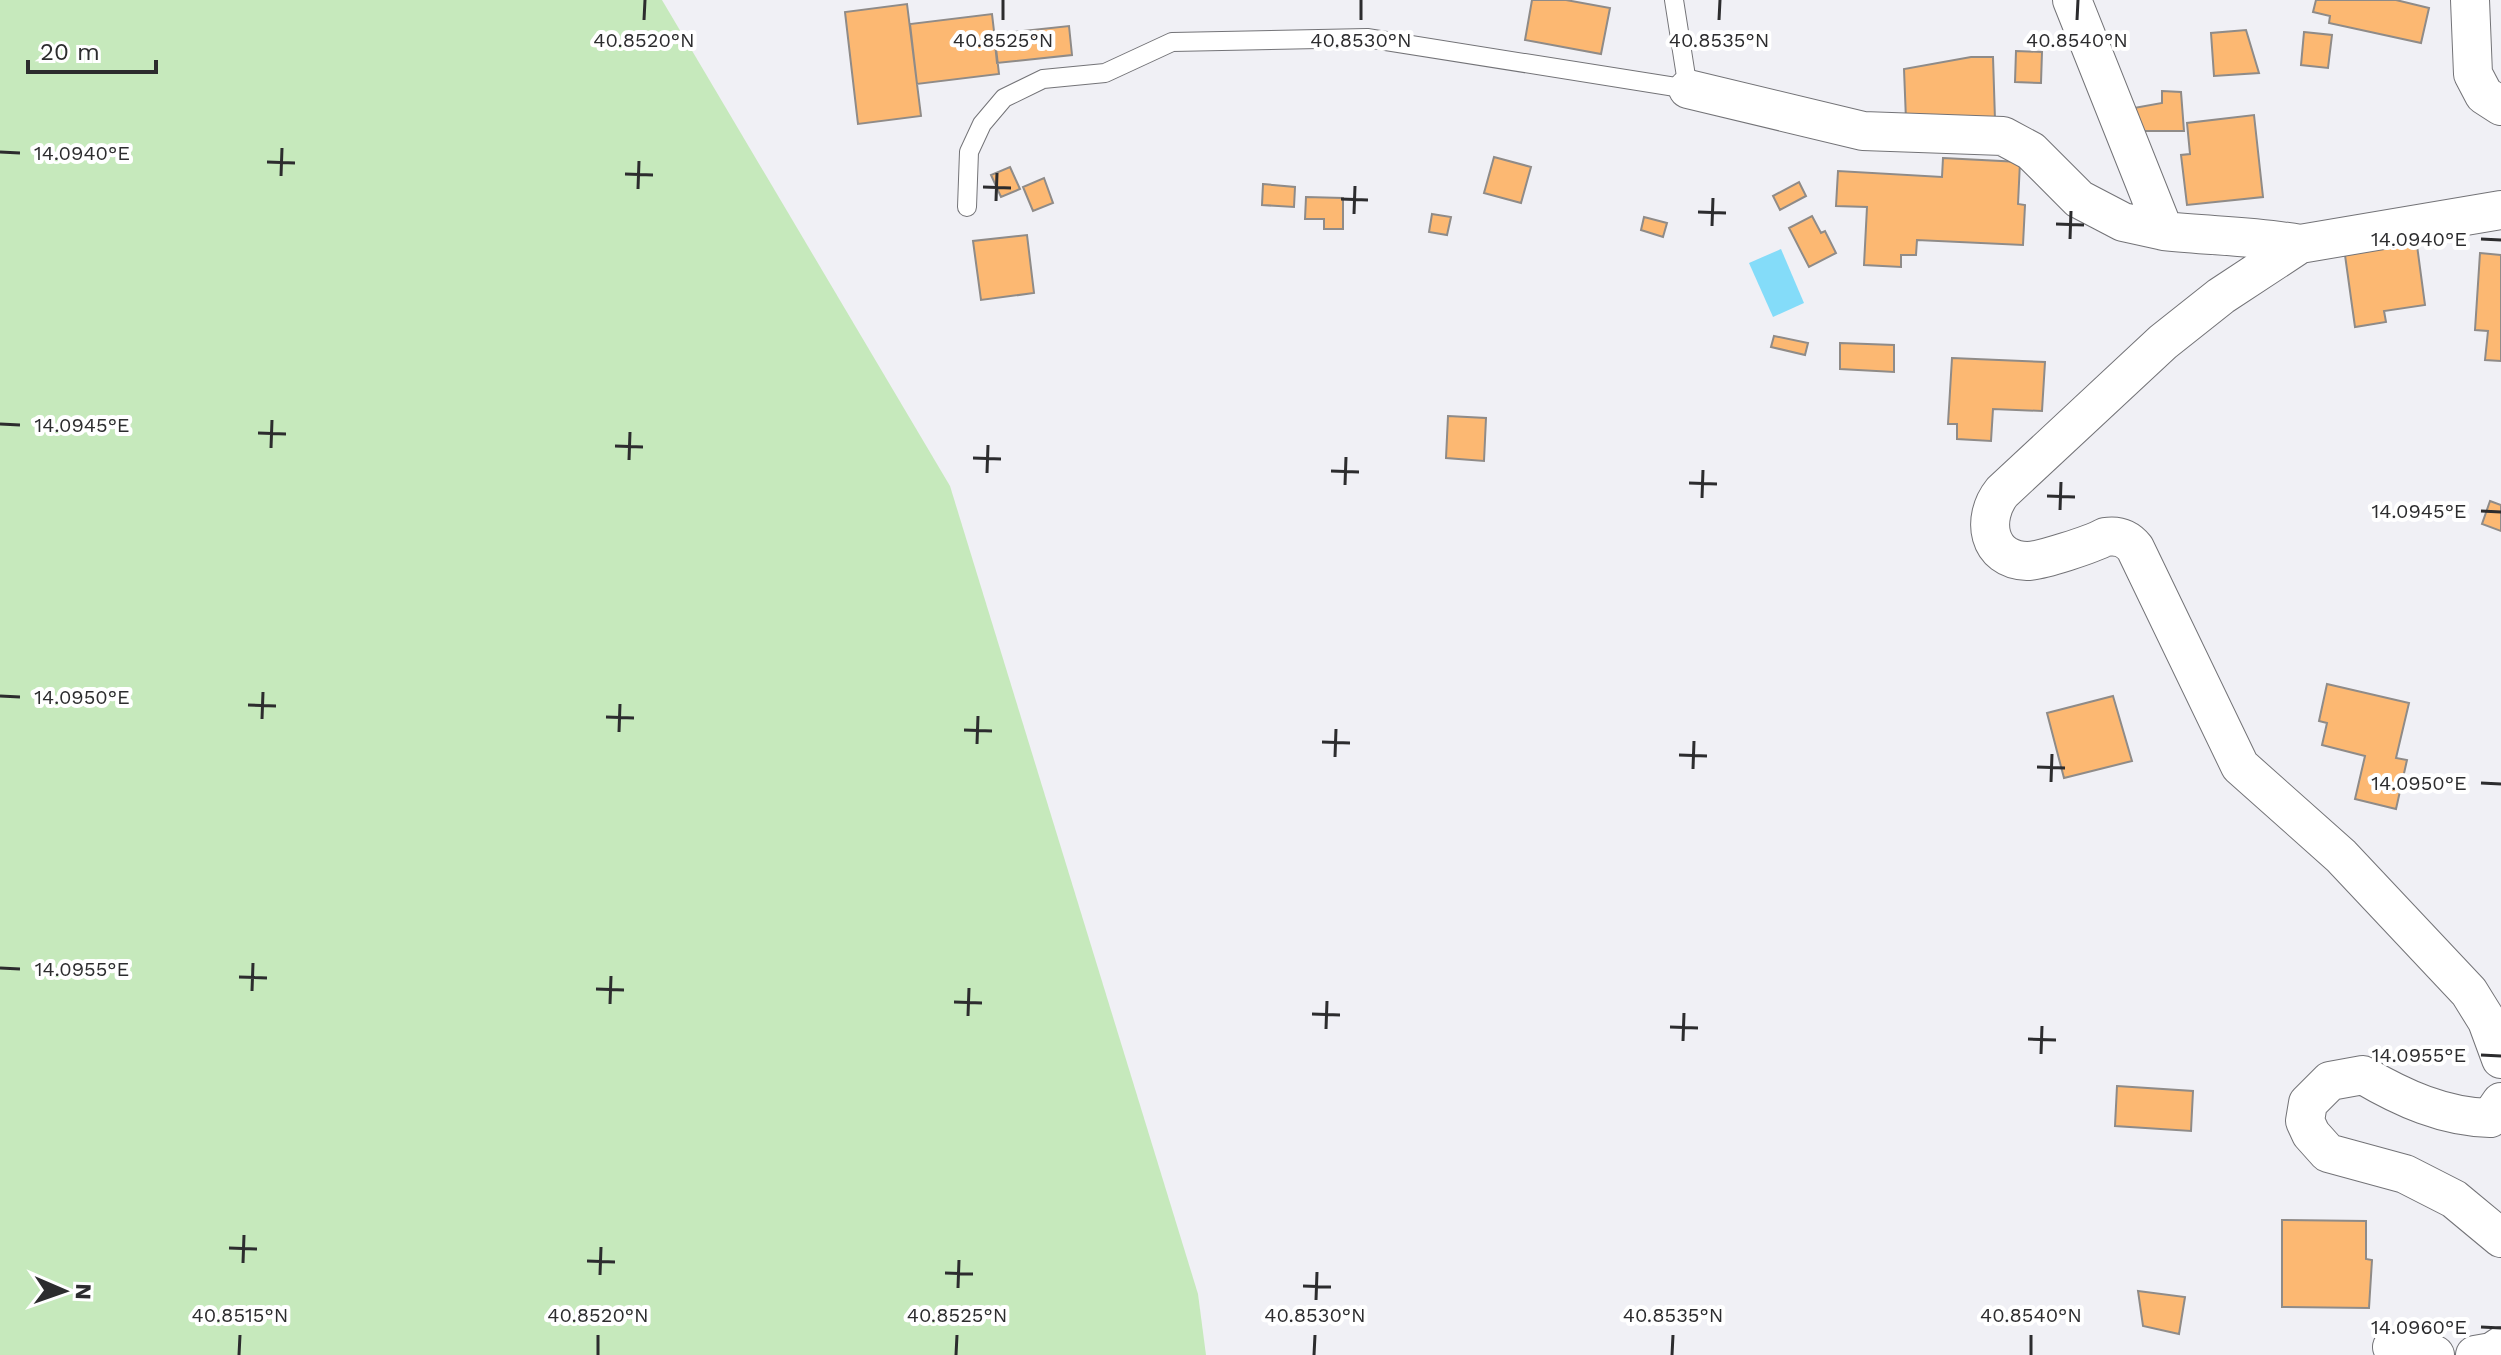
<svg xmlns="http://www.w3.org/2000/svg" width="2501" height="1355" font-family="'Work Sans',sans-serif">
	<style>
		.green { fill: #c6e9bc }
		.water { fill: #84dcf9 }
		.building { fill: #fcb872; stroke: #8f8b88; stroke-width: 2 }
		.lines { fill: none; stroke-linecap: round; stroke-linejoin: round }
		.service-casing { stroke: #737377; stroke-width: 20 }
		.minor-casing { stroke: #737377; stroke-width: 40 }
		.service { stroke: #fff; stroke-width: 18 }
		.minor { stroke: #fff; stroke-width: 38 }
		.ticks { fill: none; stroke: #2c2c2e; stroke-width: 3 }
		.ticks-label { font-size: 20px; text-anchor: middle; fill: #2c2c2e; stroke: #fff; stroke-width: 8; stroke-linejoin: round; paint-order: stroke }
	</style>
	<rect width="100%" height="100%" fill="#f0f0f5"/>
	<path class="green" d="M0,0h662l288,486 248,808 8,61h-1206z"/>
	<path class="water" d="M1781,249l23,54 -31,14 -24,-54z"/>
	<path class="building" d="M1532,0h34l44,8 -9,46 -76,-14z
		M2316,0h80l33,8 -8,35 -92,-20 1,-7 -17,-4z
		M907,4l14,112 -63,8 -13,-112z
		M992,14l7,60 -82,10 -7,-60z
		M1069,26l3,29 -75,8 -3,-29z
		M2246,30l13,43 -45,3 -3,-43z
		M2304,32l28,3 -4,33 -27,-3z
		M2016,51l26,1 -1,31 -26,-1z
		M1971,57h22l2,63h-89l-2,-51z
		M2162,91l19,1 3,39h-41l-9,-23 28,-5z
		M2254,115l9,82 -76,8 -6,-50 9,-1 -3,-31z
		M1494,157l37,10 -10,36 -37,-10z
		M1943,158l77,4 -2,42 7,1 -2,40 -106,-5 -1,15h-15v12l-37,-2 3,-58 -31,-1 2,-35 104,6z
		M1010,167l10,22 -19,8 -10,-22z
		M1044,178l9,25 -20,8 -10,-24z
		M1799,182l7,14 -26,14 -7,-14z
		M1263,184l32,3 -1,20 -32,-2z
		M1306,197l37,1v31h-19v-10h-19z
		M1432,214l19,3 -4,18 -18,-3z
		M1812,216l9,17 4,-2 11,22 -27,14 -20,-39z
		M1644,217l23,6 -4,14 -22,-7z
		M1027,235l7,58 -53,7 -8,-59z
		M2416,238l9,67 -41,6 2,11 -31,5 -11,-79z
		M2480,253l21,2v106l-16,-1 3,-29 -13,-1z
		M1774,336l34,7 -3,12 -34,-8z
		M1840,343l54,2v27l-54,-3z
		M1952,358l93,4 -3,49 -49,-2 -2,32 -34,-2v-15h-9z
		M1448,416l38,2 -2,43 -38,-3z
		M2490,501l11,4v26l-19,-7z
		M2327,684l82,19 -13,55 11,2 -11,49 -41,-10 10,-43 -43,-11 5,-22 -8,-2z
		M2113,696l19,65 -68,17 -17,-65z
		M2117,1086l76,5 -2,40 -76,-5z
		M2282,1220l84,1v38l6,1 -3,48 -87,-1z
		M2138,1291l47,6 -6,37 -36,-8z"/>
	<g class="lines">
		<g class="service-casing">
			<path id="service" d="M967,207l2,-55 13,-28 22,-26 39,-19 62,-6 67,-31 195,-4 321,51 -14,-89"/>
		</g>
		<g class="minor-casing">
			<path id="minor" d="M2072,0l92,231c46,5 92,5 136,13l201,-34
				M2470,0l3,74 11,21 17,11
				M1688,89l175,42 140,5 28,15 48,48 44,23 41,9
				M2300,244l-79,52 -58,46 -161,150c-21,26 -15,68 25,69 14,0 65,-17 78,-24 13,-2 22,1 30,11l105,218 101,90 128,136 18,29 14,38
				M2501,1102l-11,16c-46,-1 -88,-20 -127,-43l-33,6 -22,22 -3,18 6,13 17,19 77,21 49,25 47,39
				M2392,1347l43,8
				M2475,1355l17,-3 9,-6"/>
		</g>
		<use href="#service" class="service"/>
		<use href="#minor" class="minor"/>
	</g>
	<path class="ticks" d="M644,20l1,-20M1003,20v-20M1361,20v-20M1719,20l1,-20M2077,20l1,-20M0,152l20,1M267,162l28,1M625,174l28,1M281,176l1,-28M983,187l28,1M638,189l1,-28M1341,199l27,1M996,201l1,-28M1698,212l28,1M1354,214l1,-28M2056,224l28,1M1712,226l1,-28M2070,239l1,-28M2481,239l20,1M0,424l20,1M258,433l28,1M615,446l28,1M271,448l1,-28M973,458l28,1M629,460l1,-28M1331,471l28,1M987,473l1,-28M1689,483l28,1M1345,485l1,-28M2047,496l28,1M1702,498l1,-28M2060,510l1,-28M2481,511l20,1M0,696l20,1M248,705l28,1M606,717l28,1M262,719l1,-27M964,730l28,1M619,732l1,-28M1322,742l28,1M977,744l1,-28M1679,755l28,1M1335,757l1,-28M2037,767l28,1M1693,769l1,-28M2051,782l1,-28M2481,783l20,1M0,968l20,1M239,977l28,1M596,989l28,1M252,991l1,-28M954,1002l28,1M610,1004l1,-28M1312,1014l28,1M968,1016l1,-28M1670,1027l28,1M1326,1029l1,-28M2028,1039l28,1M1683,1041l1,-28M2041,1054l1,-28M2481,1055l20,1M229,1248l28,1M587,1261l28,1M243,1263l1,-28M945,1273l28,1M600,1275l1,-28M1303,1286l28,1M958,1288l1,-28M1316,1300l1,-28M2481,1327l20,1M239,1355l1,-20M598,1355v-20M956,1355l1,-20M1314,1355l1,-20M1672,1355l1,-20M2031,1355v-20"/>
	<g class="ticks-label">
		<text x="644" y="47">40.8520°N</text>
		<text x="1003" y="47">40.8525°N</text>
		<text x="1361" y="47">40.8530°N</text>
		<text x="1719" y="47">40.8535°N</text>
		<text x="2077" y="47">40.8540°N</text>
		<text x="82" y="160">14.0940°E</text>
		<text x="2419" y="246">14.0940°E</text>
		<text x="82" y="432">14.0945°E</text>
		<text x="2419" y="518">14.0945°E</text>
		<text x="82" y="704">14.0950°E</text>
		<text x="2419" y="790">14.0950°E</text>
		<text x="82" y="976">14.0955°E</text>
		<text x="2419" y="1062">14.0955°E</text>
		<text x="240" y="1322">40.8515°N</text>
		<text x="598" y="1322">40.8520°N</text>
		<text x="957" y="1322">40.8525°N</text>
		<text x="1315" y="1322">40.8530°N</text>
		<text x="1673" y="1322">40.8535°N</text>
		<text x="2031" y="1322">40.8540°N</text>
		<text x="2419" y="1334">14.0960°E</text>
	</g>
	<g transform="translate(64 1291) rotate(92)" stroke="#ffffff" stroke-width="6" paint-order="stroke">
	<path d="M0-6L14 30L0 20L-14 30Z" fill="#2c2c2e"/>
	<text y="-12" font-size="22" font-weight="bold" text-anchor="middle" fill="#2c2c2e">N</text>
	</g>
	<path d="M28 60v12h128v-12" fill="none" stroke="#2c2c2e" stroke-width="4"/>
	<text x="40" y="60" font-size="24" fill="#2c2c2e" stroke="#ffffff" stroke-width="6" paint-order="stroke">20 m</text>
</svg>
